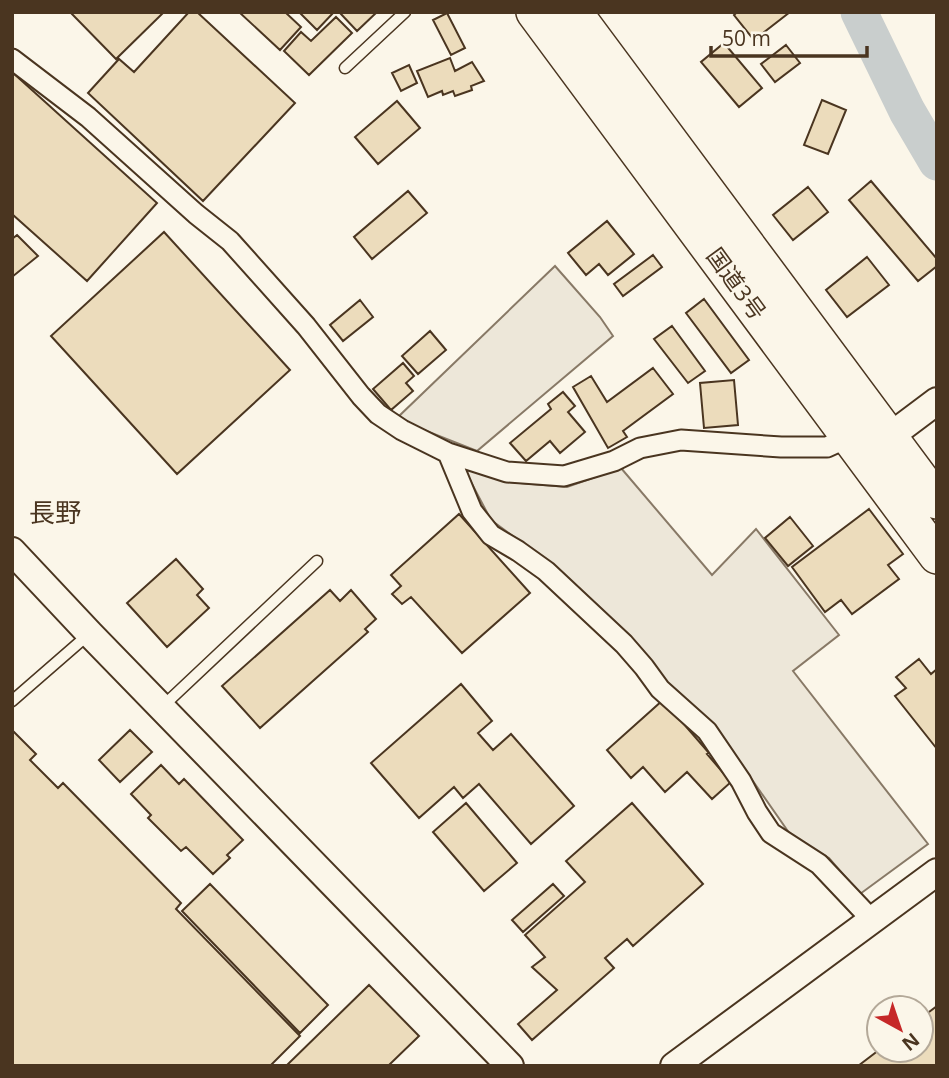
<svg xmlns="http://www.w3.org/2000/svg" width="949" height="1078" font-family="'Open Sans','Noto Sans JP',sans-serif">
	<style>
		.parking { fill: #ede7d9; stroke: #887966; stroke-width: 2 }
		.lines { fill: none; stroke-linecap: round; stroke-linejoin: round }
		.river { stroke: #c9cecd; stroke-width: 37 }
		.building { fill: #ecdcbc; stroke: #4a3520; stroke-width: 2 }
		.lane-casing { stroke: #4a3520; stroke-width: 13 }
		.street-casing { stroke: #4a3520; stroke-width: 23 }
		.secondary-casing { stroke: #4a3520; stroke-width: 30 }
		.highway-casing { stroke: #4a3520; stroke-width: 38 }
		.lane { stroke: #fbf6e9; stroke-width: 10 }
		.street { stroke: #fbf6e9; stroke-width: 19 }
		.secondary { stroke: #fbf6e9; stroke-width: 26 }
		.highway { stroke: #fbf6e9; stroke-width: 35 }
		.labels { text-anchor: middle; stroke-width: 5; stroke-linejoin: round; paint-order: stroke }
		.street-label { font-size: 23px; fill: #4a3520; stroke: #fbf6e9 }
		.quarter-label { font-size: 26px; fill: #4a3520; stroke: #fbf6e9 }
	</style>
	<rect width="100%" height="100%" fill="#fbf6e9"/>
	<path class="parking" d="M555,266l45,51 13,19 -136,115 -81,-32z
		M463,467l45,15 59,5 54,-19 91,107 44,-46 83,106 -46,36 135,173 -68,50 -31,-36 -37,-21 -74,-106 -54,-46 -119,-125 -54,-40z"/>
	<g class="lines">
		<path class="river" d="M859,12l48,99 30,51"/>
	</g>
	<path class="building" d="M70,12h94l-48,47z
		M189,12h8l98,91 -92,98 -115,-108 31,-34 15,13z
		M239,12h46l16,15 -21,23z
		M299,12h35l-17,18z
		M341,12h36l-20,19 -17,-18z
		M737,12h53l-36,28 -20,-25z
		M447,13l18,35 -14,7 -18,-35z
		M336,17l16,16 -43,42 -25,-24 17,-19 10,9z
		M724,43l38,45 -23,19 -38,-45z
		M786,45l14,18 -25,19 -14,-18z
		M450,58l5,13 17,-9 12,19 -13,5 1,4 -17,6 -2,-5 -10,4 -1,-4 -14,6 -11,-26z
		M409,65l8,18 -16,8 -9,-18z
		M12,72l145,131 -70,78 -75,-67z
		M822,100l24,10 -18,44 -24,-9z
		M397,101l23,27 -42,36 -23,-27z
		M871,181l66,78v7l-19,15 -69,-81z
		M808,187l20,25 -35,28 -20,-25z
		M408,191l19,22 -55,46 -18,-22z
		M607,221l27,33 -26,21 -9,-11 -13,11 -18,-22z
		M164,232l126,138 -113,104 -126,-138z
		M17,235l21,21 -26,21v-38z
		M653,255l9,12 -39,29 -9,-12z
		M867,257l22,28 -42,32 -21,-27z
		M704,299l45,61 -18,13 -45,-60z
		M360,300l13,17 -30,24 -13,-16z
		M672,326l33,45 -17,12 -34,-44z
		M430,331l16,19 -28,24 -16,-18z
		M403,363l11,13 -8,7 7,8 -22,19 -18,-21z
		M653,368l20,26 -50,37 4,6 -19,11 -35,-61 18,-11 16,26z
		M734,380l4,45 -34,3 -4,-45z
		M563,392l12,14 -7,6 17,20 -25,21 -10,-12 -24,20 -16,-18 41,-34 -3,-5z
		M869,509l34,45 -15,11 11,14 -47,35 -11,-14 -16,12 -33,-45z
		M459,514l71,79 -68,60 -51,-56 -9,7 -10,-10 9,-8 -10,-11z
		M790,517l23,29 -25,20 -23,-28z
		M176,559l27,30 -6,6 12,13 -42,39 -40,-44z
		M330,590l10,11 11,-11 25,29 -11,10 3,3 -108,96 -38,-42z
		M919,659l12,15 6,-5v80l-42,-53 11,-8 -10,-11z
		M461,684l31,37 -14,12 15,17 18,-16 63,72 -43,38 -52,-60 -16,14 -9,-11 -35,31 -48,-55z
		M663,700l46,53 -2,1 24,28 -19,17 -25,-27 -22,20 -22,-25 -12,11 -24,-28z
		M12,730l24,24 -6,6 28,28 5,-5 118,120 -5,6 124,127 -30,30h-258z
		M130,730l22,22 -32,30 -21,-22z
		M161,765l18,19 5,-5 59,61 -16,15 3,3 -17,16 -27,-27 -5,4 -33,-33 3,-3 -20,-21z
		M466,803l51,60 -33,28 -51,-59z
		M632,803l71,81 -70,62 -6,-7 -22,19 9,10 -82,72 -14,-16 39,-34 -25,-23 13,-10 -20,-22 60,-53 -19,-21z
		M210,884l118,121 -28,28 -118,-122z
		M553,884l11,12 -41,36 -11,-12z
		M369,985l50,51 -31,30h-102z
		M937,1006v60h-79l21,-16h42v-32z"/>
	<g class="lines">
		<g class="lane-casing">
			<path id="lane" d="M345,68l60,-56
				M12,701l77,-67
				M162,707l155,-146"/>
		</g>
		<g class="street-casing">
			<path id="street" d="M12,59l76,58 108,97 34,27 76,85 55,70 17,18 24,16 46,23 59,19 57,4 50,-15 26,-13 41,-8 100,7h46l22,-10h6
				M448,453l24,58 19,24 27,16 28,20 78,73 20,23 16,22 47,42 34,50 16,31 14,21 48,31 52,55"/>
		</g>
		<g class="secondary-casing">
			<path id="secondary" d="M889,437l48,-36
				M12,551l78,83 420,432
				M674,1066l263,-194"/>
		</g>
		<g class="highway-casing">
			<path id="highway" d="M534,12l403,544
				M574,12l363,489"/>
		</g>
		<use href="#lane" class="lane"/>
		<use href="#street" class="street"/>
		<use href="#secondary" class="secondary"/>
		<use href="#highway" class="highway"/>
	</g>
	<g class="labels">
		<g class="street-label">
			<text transform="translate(736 284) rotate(54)" y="8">国道3号</text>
		</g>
		<g class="quarter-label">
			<text x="55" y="522">長野</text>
		</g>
	</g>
	<rect width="949" height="1078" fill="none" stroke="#4a3520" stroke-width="28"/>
	<g transform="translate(900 1029) rotate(140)"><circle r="33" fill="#fbf6e9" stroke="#b4a999" stroke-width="2"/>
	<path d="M0-5L12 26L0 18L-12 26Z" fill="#c62828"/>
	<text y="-10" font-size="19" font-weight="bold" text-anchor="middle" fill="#4a3520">N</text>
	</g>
	<path d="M711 46v10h156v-10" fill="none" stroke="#4a3520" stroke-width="3.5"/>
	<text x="722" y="46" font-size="21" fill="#4a3520" stroke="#fbf6e9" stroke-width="5" paint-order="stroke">50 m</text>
</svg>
